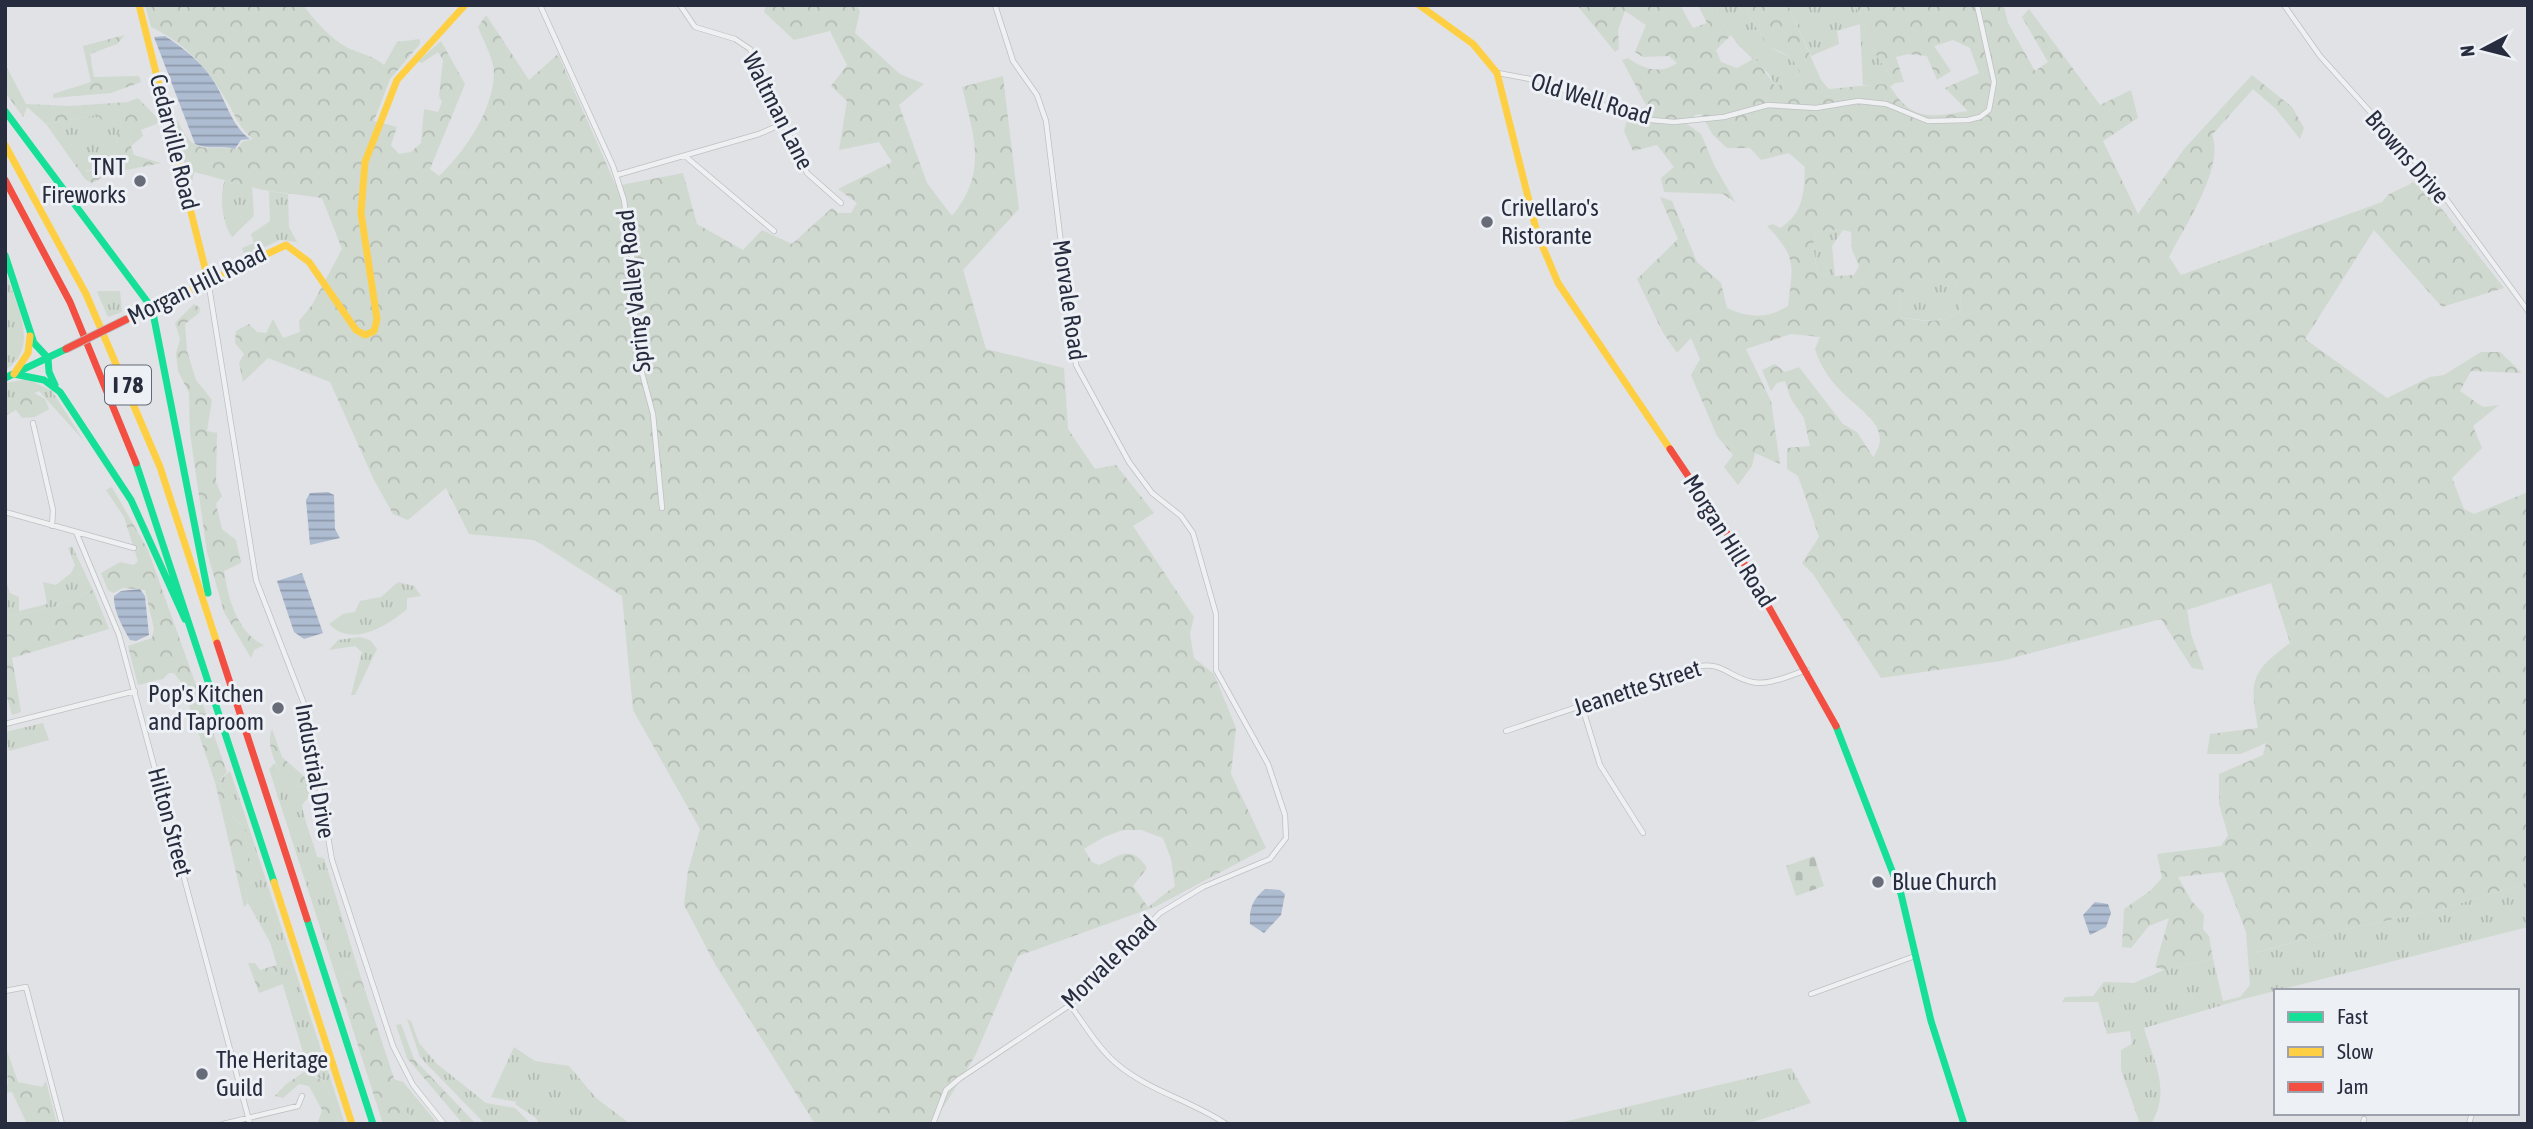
<svg xmlns="http://www.w3.org/2000/svg" width="2533" height="1129" font-family="'Asap Condensed',sans-serif">
	<style>
		.grass { fill: url(#grass-tufts) }
		.forest { fill: url(#forest-crowns); fill-rule: evenodd }
		.cemetery { fill: url(#cemetery-stones) }
		.water { fill: url(#water-rules) }
		.lines { fill: none; stroke-linecap: round; stroke-linejoin: round }
		.street-casing { stroke: #bec0c3; stroke-width: 6 }
		.street { stroke: #eff0f2; stroke-width: 4.5 }
		.fast { stroke: #16e098; stroke-width: 7 }
		.slow { stroke: #ffcf43; stroke-width: 7 }
		.jam { stroke: #f24e42; stroke-width: 7 }
		.jam-bridge-casing { stroke: #bcbfc3; stroke-width: 9; stroke-linecap: butt }
		.jam-bridge { stroke: #f24e42; stroke-width: 7 }
		.poi-dot { fill: #686c78; stroke: #edf0f5; stroke-width: 2.5 }
		.labels { text-anchor: middle; stroke-width: 6; stroke-linejoin: round; paint-order: stroke }
		.shield { fill: #edf0f5; stroke: #626875; stroke-width: 2 }
		.shield-label { font-size: 23px; font-weight: bold; fill: #272d3e }
		.street-label { font-size: 24px; fill: #272d3e; stroke: #edf0f5 }
		.poi-label { font-size: 24px; fill: #272d3e; stroke: #edf0f5; text-anchor: start }
	</style>
	<defs>
		<pattern id="grass-tufts" width="24" height="20" patternUnits="userSpaceOnUse" patternTransform="scale(1.75)"><rect width="24" height="20" fill="#d0d9d0"/><path d="M3 7l-1-3M5 7V3M7 7l1-3M15 17l-1-3M17 17v-4M19 17l1-3" fill="none" stroke="#b3bbb4"/></pattern>
		<pattern id="forest-crowns" width="20" height="18" patternUnits="userSpaceOnUse" patternTransform="scale(1.75)"><rect width="20" height="18" fill="#d0d9d0"/><path d="M2 6a3 3 0 1 1 6 0M12 15a3 3 0 1 1 6 0" fill="none" stroke="#b3bbb4"/></pattern>
		<pattern id="cemetery-stones" width="16" height="16" patternUnits="userSpaceOnUse" patternTransform="scale(1.75)"><rect width="16" height="16" fill="#d0d9d0"/><path d="M2 7V4a2 2 0 0 1 4 0v3zM10 15v-3a2 2 0 0 1 4 0v3z" fill="#b3bbb4"/></pattern>
		<pattern id="water-rules" width="6" height="5" patternUnits="userSpaceOnUse" patternTransform="scale(1.75)"><rect width="6" height="5" fill="#aebcd1"/><path d="M0 2.5h6" fill="none" stroke="#8e99ab"/></pattern>
	</defs>
	<rect width="100%" height="100%" fill="#e0e2e5"/>
	<path class="grass" d="M1718,5h25l25,42 27,12 5,15 -24,13 -7,-13 -30,-28 -22,-30z
		M1788,5h67l22,51 18,27 -4,3 -28,-1 -3,-61 -23,7 2,13 -28,12z
		M97,115l6,6h19l-8,30 3,14 -31,6 -1,8 -39,-55z
		M225,180l27,7 2,29 -22,21c-10,-14 -13,-41 -7,-57z
		M269,191l19,3 1,33 8,15 -17,-2 -35,16 -3,-8 12,-5 -3,-9 19,-13z
		M1843,230l-11,16 3,31h-17l-5,-32 3,-14z
		M5,271c10,30 36,75 2,98z
		M1920,278h32l9,17 -1,16c-20,14 -38,9 -61,6l1,-26z
		M99,291h21l2,21 -14,5 -11,-25z
		M28,379l24,12 32,50 -45,-50 -34,16v-24z
		M72,546l21,44 -43,19 -45,7v-38l5,15 9,4v14l28,-7 -4,-22 13,3 15,-12 4,-8 -7,-17z
		M398,582l16,4 7,10 -14,2v11c-20,17 -55,39 -78,15l14,-10 12,-2 5,-11 21,-4z
		M360,637l10,3 7,9 -22,46h-4l11,-43 -7,-6 -26,4 9,-10z
		M43,723l6,17 -40,11 -4,-19z
		M275,763l10,18 18,7 3,-10 5,-1 1,16 -10,12c3,20 11,34 15,52l7,1 37,120 -15,-5 -7,13 -70,-217z
		M230,771l13,38 102,315h-5l-16,-43 -15,-9 -39,-130 -22,-39 -3,-16 12,-11 -8,-18 -5,-31 -13,-12 -12,-34z
		M2528,882v45l-281,71 -103,30c9,34 28,61 7,96h-11l-19,-54v-20l11,-6 -2,-13 -23,3 -9,-32h-36l3,-5 28,-1 11,-14 30,1 30,-13 49,-11 10,42 17,-4 10,-12 -4,-53 9,21 77,-21 110,-23z
		M407,1019l4,2 8,22 18,21 49,39 29,5 16,16h-46l-65,-67z
		M514,1047l21,14 34,5 27,32 34,26h-91l-3,-6 -21,-14 2,-2 -26,-5z
		M1791,1068l20,35 -64,21h-192z
		M393,1079l10,3 35,42h-20l-14,-14z"/>
	<path class="forest" d="M145,5h158c12,16 28,34 45,43 13,6 24,7 36,17l13,-23 23,-3v5l-30,35 -16,42 23,6 -6,18 8,9 12,-2 10,-9 3,-34 14,3 4,-10 -3,-6 4,-36 -5,-8 -16,11 -4,-2 23,-20 24,43 -35,85 9,7c26,-25 54,-65 55,-103 0,-14 -11,-33 -16,-46l8,-12 43,65 29,-26 58,132 67,-13 14,51 46,26 19,-20 30,14 40,-36 6,5h13l6,-10 -19,-14 54,-27 -13,-20 -40,8 8,-49 -16,-15 16,-21 -17,-34 -36,9 -30,-28 2,-7h90l4,6 -5,22 45,41 24,10 -25,21 28,78 25,33c36,-44 22,-79 10,-129l41,-11 16,133 -56,61 23,79 78,19 4,61 27,40 21,-4 38,48 -21,13 61,91 -4,17 4,24 20,16 22,54 -5,46 35,74 -109,58 -139,50 -43,100 -42,68h-118l-100,-160 -31,-59 4,-34 12,-42 -67,-119 -11,-114 -87,-56 -66,-6 -23,-46 -38,32 -15,-6 -20,-36 -43,-96 -62,-24 -25,24 -4,-19 5,-9 -9,-11 1,-12 13,-7 8,8 9,1 7,-14 10,19 17,-6 -1,-11 13,-16 30,-56 -20,-51 -59,-8 -69,-18 -3,15 -18,-68 5,2c16,36 28,24 59,28l5,-7 11,-3c-13,-10 -17,-22 -25,-36 -20,-34 -41,-59 -77,-76zM1123,830h18l22,8 8,21 4,27 -27,21 -15,-21 14,-18c-16,-25 -29,-11 -48,-3l-7,-3 -8,-13 20,-12z
		M1577,5h103l13,23 14,-5 -9,-18h20l-1,11 14,19 -15,15 5,12 16,6 18,-10 21,29 24,-13c-7,-18 -14,-21 -32,-27l-25,-42h45l33,75 8,9 53,-5 8,2c21,36 42,31 78,25l-23,-23 34,-15 -9,-25 -17,-8 -19,6 17,25 -14,9 -10,-24 -19,-2 -12,3 8,25 -9,1 -18,-27 -22,-51h153l-4,2 4,16 27,48 13,-9 -26,-45 7,-8 71,96 31,-15 7,28 -35,23 35,73 46,-65 68,-74 40,32 12,21 -4,11 -24,-30 -23,-20 -41,46c13,32 -28,92 -43,122l12,18 201,-73 7,-8 30,-14 85,108 -62,19 -68,-77 -69,109 82,59 43,-21 14,-2 37,-23h19l22,21 -51,-2 -11,20 23,16 16,-2 -26,21 9,22 -30,30 12,31 10,5 54,-22v390l-86,27 -110,23 -78,21 -31,-81 -45,5 13,23 13,15 -1,14 6,7 4,23 -49,11 -9,-3 14,-49 -20,8 -18,22 -9,-1 2,-38 26,-18 12,-13 -5,-24 64,-8 7,-11 -9,-31v-30l44,-19 3,-12 -25,11h-34l3,-20 48,-6c-9,-48 -7,-56 32,-85l-19,-60 -84,27 4,24 13,36 -12,-2 -31,-49 -160,42 -120,17 -68,-104 -11,-11 17,-26 -21,-61 -11,-7v-21l23,-2 -6,-28 -13,-19 -6,-18 -8,2 -6,8 -9,-21 13,-6 10,8 14,-5 44,57 14,8 16,25c22,-29 -14,-47 -32,-66 -12,-12 -21,-26 -26,-42l5,-12 -29,-3 -45,15 25,52 9,63 -25,-11 -3,13 -14,19 -14,-18 9,-12 -16,-19 -26,-61 9,-16 -9,-21 -14,15 -15,-22 -25,-52 41,-40 -18,-42 12,4 25,61 24,21 6,25c21,10 41,11 61,-2 5,-41 9,-49 -21,-80l6,-2 7,4c24,-15 24,-35 25,-61l-16,-14 -28,7 -11,-12h-23l-14,-13 -12,-21 -6,1 -8,9 14,10 14,33 21,36 -13,-9 -59,-2 -3,-14 13,-11 -17,-22 -24,6 -9,-20 6,-21 17,-3 -25,-47 6,-2c15,11 33,17 49,5l-8,-7 -26,1 -8,-5 11,-27 -21,-14 -7,19 1,19 -4,3zM1843,230l8,2 1,18 7,16 -5,9 -36,2 -5,-32 3,-14zM1920,278h32l9,17 -1,16c-20,14 -38,10 -61,6l1,-25z
		M125,35l-8,9 -27,10 4,23 45,-1 2,6 -30,11 -58,5v-4l38,-12 -8,-36z
		M5,64l21,40 44,2 58,-4 10,-4 23,24 -20,8 2,6 -12,10 3,9 27,8 -49,10 -20,10 -7,-4v-7l32,-7 -3,-14 8,-30h-19l-6,-6 -51,9 -19,-17 -4,10 -18,-25z
		M194,304l6,4 -1,5 -14,11 2,27 9,29 16,20 -5,31 10,2 -1,49 6,14 -6,8 6,25 14,11 5,23 -17,8c4,27 13,62 40,74l-10,5 -3,8 -27,-46 -17,-60 -17,-119 -1,-40 -11,-22 -2,-18 4,-14 -5,-16z
		M34,393l11,6 4,10 -14,8 -13,1 -6,-8 -11,6v-9z
		M112,487l36,63 79,222 -8,9 12,34 13,12 5,31 8,18 -12,11 3,16 -4,4 -29,-125 -34,-100 -7,-9h-5l-6,6 -25,6 -10,-39 24,-8 2,-9 -9,-39 -22,-2 -10,5 -5,-3 -7,-17 19,-11 14,3 4,-4 -14,-44 -18,-27z
		M93,590l16,39 -97,29 9,54 -9,3 -7,-25v-74l45,-7z
		M272,729l10,28 24,21 -3,10 -18,-7c-8,-14 -20,-36 -13,-52z
		M248,963h7l5,7 17,-5 6,19 -24,9z
		M346,973l15,5 43,131 14,15h-35l-44,-138z
		M401,1024l13,35 62,65h-13l-56,-66 -11,-33z
		M5,1045l13,37 24,5 4,-6 11,43h-30l-15,-32 -7,1 3,-10z
		M304,1072l20,9 16,43h-26l4,-2 4,-12 -13,-24 -10,-2 -16,14 -8,-2 10,-11z"/>
	<path class="cemetery" d="M1814,856l10,30 -28,10 -10,-30z"/>
	<path class="water" d="M165,36c20,13 39,28 51,49 11,19 16,41 34,54l-9,1 -6,9c-15,-4 -26,1 -40,-5l-41,-107z
		M328,492l6,3 1,34 5,9 -30,7 -4,-45 4,-7z
		M302,573l21,60 -19,6 -10,-7 -17,-51z
		M140,589l5,7 4,39 -13,6 -6,-1c-7,-12 -17,-30 -16,-44l7,-5z
		M1265,889l15,1 5,4 -4,21 -17,18 -14,-9c-1,-16 3,-25 15,-35z
		M2095,902l13,2 3,9 -5,14 -16,8 -7,-20z"/>
	<g class="lines">
		<g class="street-casing">
			<path id="street" d="M540,5l73,161 11,34 11,79v68l18,67 9,94
				M680,5l15,22 40,12 15,10 57,124 34,30
				M2284,5l36,51 116,129 92,126
				M1498,73l43,8 99,38 34,3 50,-5 44,-12 48,3 42,-7 28,3 42,17 40,-1 12,-3 9,-7 5,-28 -17,-77
				M685,156l89,75
				M617,175l142,-41 25,-11
				M208,280l48,300 50,129 26,151 61,186 20,39 31,39
				M33,423l20,87 -1,16
				M5,512l129,36
				M76,532l43,103 131,489
				M1582,706l18,59 43,68
				M5,724l130,-33
				M1506,731l194,-65c22,-4 31,12 52,16 17,4 38,-7 55,-12
				M5,991l21,-4 36,137
				M1811,994l104,-38
				M1070,1005c15,20 28,43 47,59 32,27 75,37 109,60
				M223,1124l75,-18 4,-10
				M933,1124l13,-34 13,-11 111,-74 90,-92 43,-26 67,-28 16,-21 -1,-23 -17,-51 -52,-94v-56l-23,-81 -12,-17 -29,-23 -23,-31 -53,-97 -30,-244 -9,-26 -24,-34 -18,-56
				M2363,1124l1,-5
				M2469,1124l3,-11"/>
		</g>
		<use href="#street" class="street"/>
		<path class="fast" d="M5,111l147,197 56,285
			M5,255l29,88 14,15 1,14 6,13
			M14,374l30,6 16,12 71,108 54,119
			M5,378l61,-29
			M136,463l138,419
			M1836,726l65,168 30,127 33,103
			M307,919l66,205"/>
		<path class="slow" d="M139,5l69,275
			M1419,5l54,39 24,29 40,160 21,50 112,166
			M5,145l81,149 74,173 57,176
			M152,308l134,-63 23,17 47,68 9,5 9,-4 3,-12 -16,-106 4,-51 32,-82 68,-75
			M127,319l25,-11
			M14,374l14,-21 2,-17
			M274,882l78,242"/>
		<path class="jam" d="M5,180l65,122 66,161
			M1670,449l58,86 108,191
			M217,643l90,276"/>
		<g class="jam-bridge-casing">
			<path id="jam-bridge" d="M66,349l61,-30"/>
		</g>
		<use href="#jam-bridge" class="jam-bridge"/>
	</g>
	<g class="poi-dot">
		<circle cx="140" cy="181" r="7"/>
		<circle cx="1487" cy="222" r="7"/>
		<circle cx="278" cy="708" r="7"/>
		<circle cx="1878" cy="882" r="7"/>
		<circle cx="202" cy="1074" r="7"/>
	</g>
	<g class="labels">
		<rect class="shield" x="105" y="365.5" width="46" height="39" rx="5"/>
		<g class="shield-label">
			<text x="128" y="393">I 78</text>
		</g>
		<g class="street-label">
			<text transform="translate(1591 99) rotate(17)" y="8">Old Well Road</text>
			<text transform="translate(778 111) rotate(63)" y="8">Waltman Lane</text>
			<text transform="translate(174 142) rotate(76)" y="8">Cedarville Road</text>
			<text transform="translate(2407 157) rotate(49)" y="8">Browns Drive</text>
			<text transform="translate(197 285) rotate(-26)" y="8">Morgan Hill Road</text>
			<text transform="translate(634 291) rotate(-96)" y="8">Spring Valley Road</text>
			<text transform="translate(1069 300) rotate(82)" y="8">Morvale Road</text>
			<text transform="translate(1729 541) rotate(58)" y="8">Morgan Hill Road</text>
			<text transform="translate(1637 688) rotate(-18)" y="8">Jeanette Street</text>
			<text transform="translate(315 771) rotate(80)" y="8">Industrial Drive</text>
			<text transform="translate(170 822) rotate(75)" y="8">Hilton Street</text>
			<text transform="translate(1109 962) rotate(-44)" y="8">Morvale Road</text>
		</g>
		<g class="poi-label">
			<text x="126" y="175" text-anchor="end">TNT<tspan x="126" dy="28">Fireworks</tspan></text>
			<text x="1501" y="216">Crivellaro's<tspan x="1501" dy="28">Ristorante</tspan></text>
			<text x="264" y="702" text-anchor="end">Pop's Kitchen<tspan x="264" dy="28">and Taproom</tspan></text>
			<text x="1892" y="890">Blue Church</text>
			<text x="216" y="1068">The Heritage<tspan x="216" dy="28">Guild</tspan></text>
		</g>
	</g>
	<rect width="2533" height="1129" fill="none" stroke="#272d3e" stroke-width="14"/>
	<rect x="2274" y="989" width="245" height="126" fill="#edf0f5" stroke="#9ea2ac" stroke-width="2"/>
	<rect x="2288" y="1012" width="35" height="10" fill="#16e098" stroke="#9ea2ac" stroke-width="2"/>
	<text x="2337" y="1024" font-size="21" fill="#272d3e">Fast</text>
	<rect x="2288" y="1047" width="35" height="10" fill="#ffcf43" stroke="#9ea2ac" stroke-width="2"/>
	<text x="2337" y="1059" font-size="21" fill="#272d3e">Slow</text>
	<rect x="2288" y="1082" width="35" height="10" fill="#f24e42" stroke="#9ea2ac" stroke-width="2"/>
	<text x="2337" y="1094" font-size="21" fill="#272d3e">Jam</text>
	<g transform="translate(2484 49) rotate(263)" stroke="#edf0f5" stroke-width="5" paint-order="stroke">
	<path d="M0-5L12 26L0 18L-12 26Z" fill="#272d3e"/>
	<text y="-10" font-size="19" font-weight="bold" text-anchor="middle" fill="#272d3e">N</text>
	</g>
</svg>
